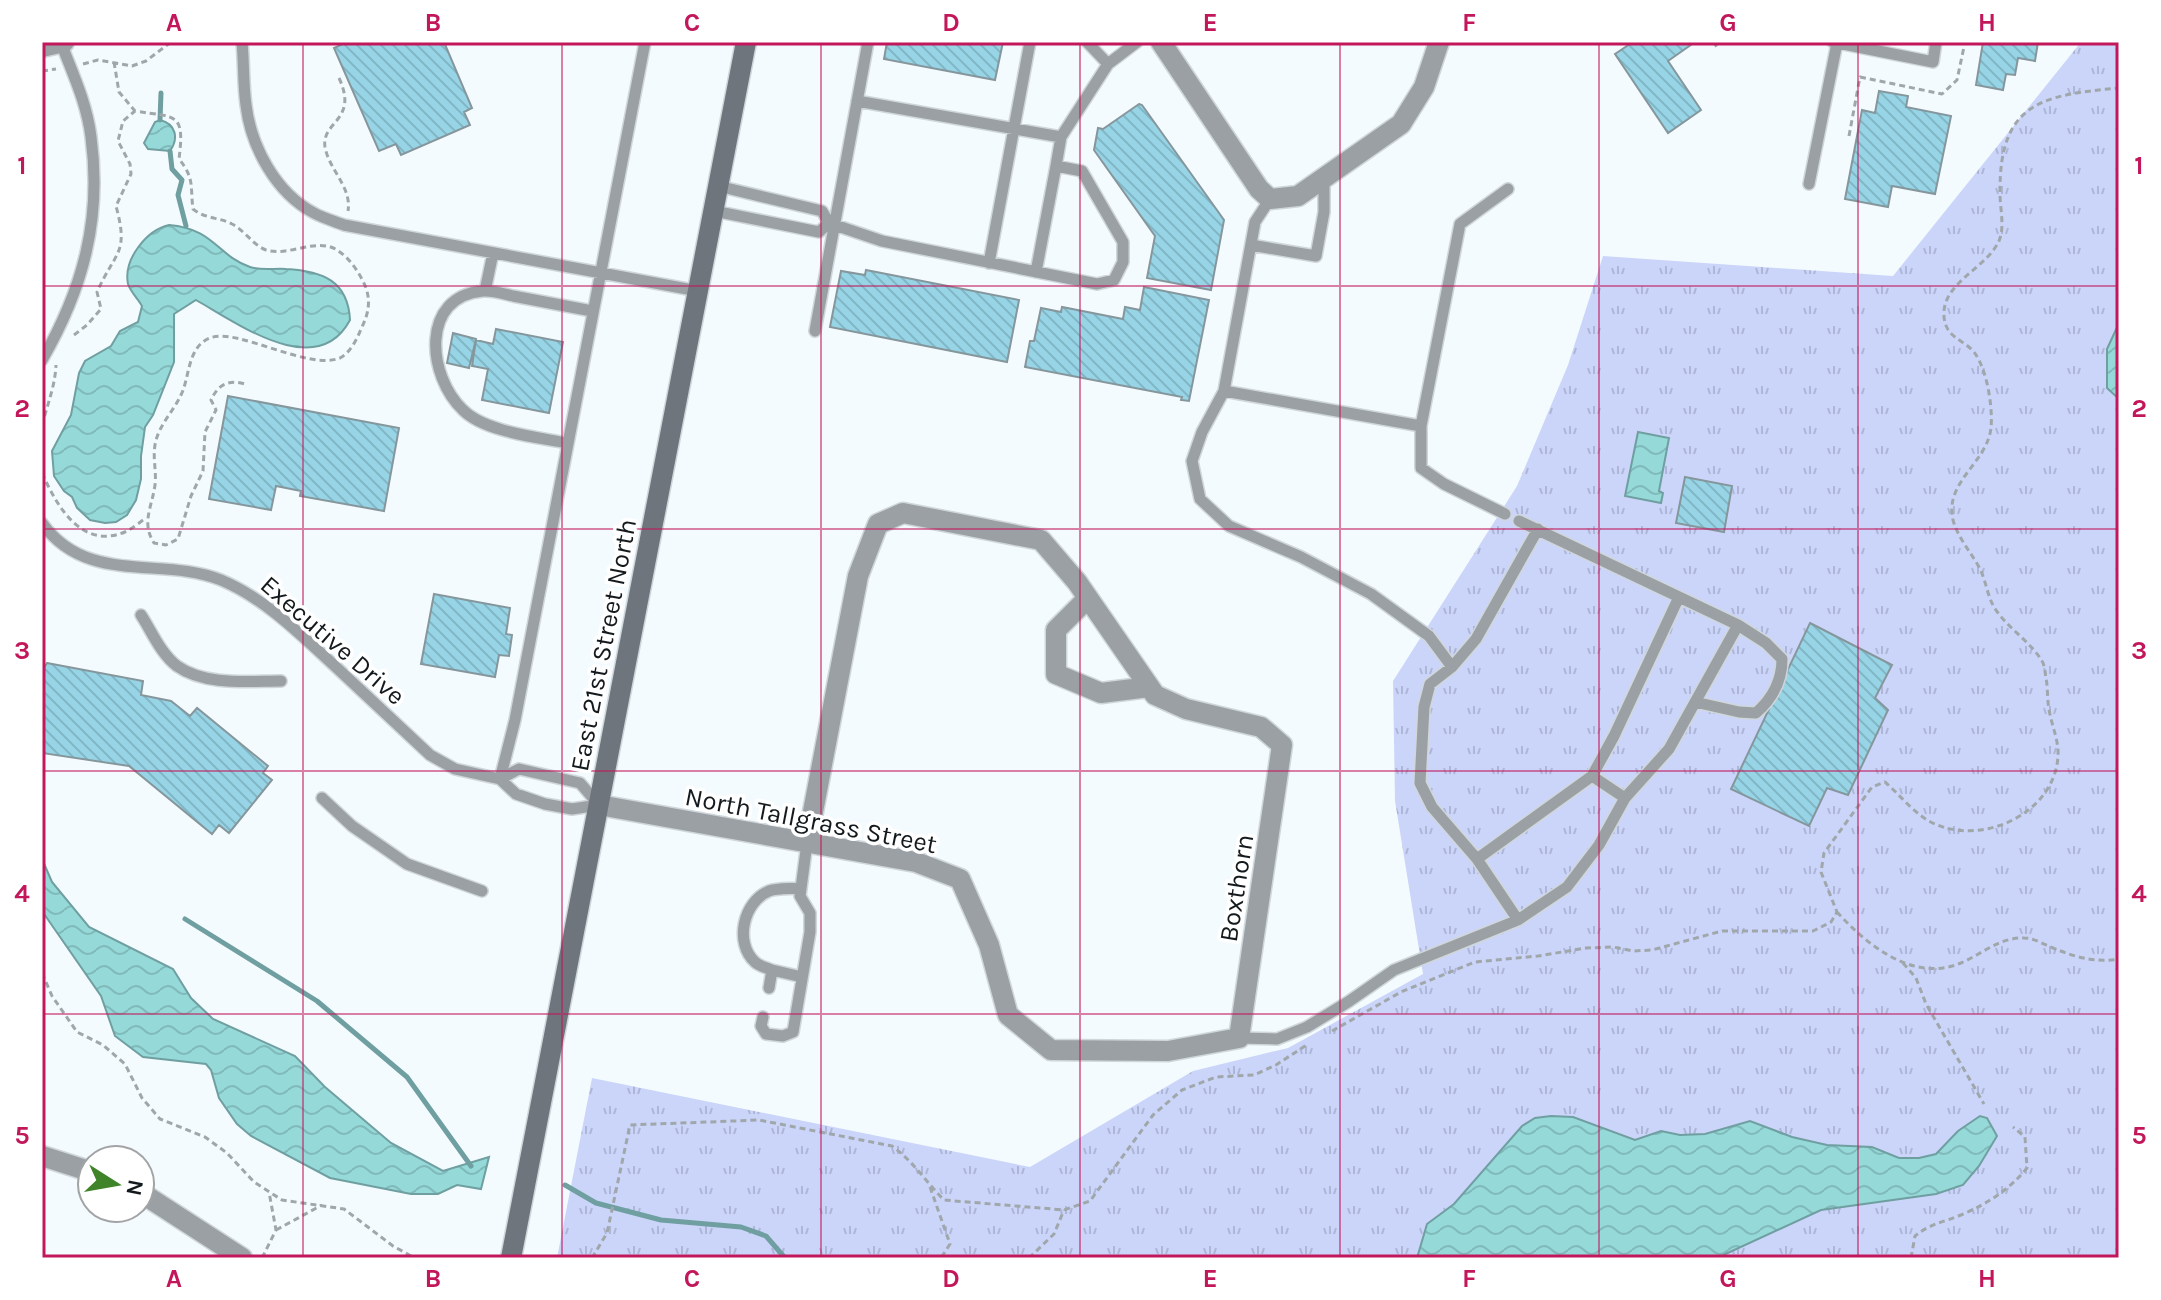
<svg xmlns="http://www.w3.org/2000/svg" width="2161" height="1300" font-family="Karla,sans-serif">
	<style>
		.grass { fill: url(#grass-tufts) }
		.water { fill: url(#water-waves); stroke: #6f9fa0; stroke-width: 2 }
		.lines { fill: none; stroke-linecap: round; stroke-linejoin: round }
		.stream { stroke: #6f9fa0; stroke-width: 5 }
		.building { fill: url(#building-back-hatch); stroke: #85979c; stroke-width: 2 }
		.service-casing { stroke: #d0d7db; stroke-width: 14 }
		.minor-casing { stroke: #d0d7db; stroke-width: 23 }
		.secondary-casing { stroke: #d0d7db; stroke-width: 23 }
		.path { stroke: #a0a7ab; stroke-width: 3; stroke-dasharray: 6 4; stroke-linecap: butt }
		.service { stroke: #9ba0a5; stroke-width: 11 }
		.minor { stroke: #9ba0a5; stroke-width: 20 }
		.secondary { stroke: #6e757d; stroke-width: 20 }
		.grid { fill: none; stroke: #c2185b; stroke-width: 2; stroke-opacity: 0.55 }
		.labels { text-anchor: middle; stroke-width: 7; stroke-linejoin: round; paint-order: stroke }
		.street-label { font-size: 26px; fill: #13191c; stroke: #fff }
		.neatline { fill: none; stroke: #c2185b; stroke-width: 3 }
		.grid-label { font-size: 26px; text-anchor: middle; font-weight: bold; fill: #c2185b }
	</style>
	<defs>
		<pattern id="grass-tufts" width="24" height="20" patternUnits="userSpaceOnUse" patternTransform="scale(2)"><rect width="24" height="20" fill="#cbd5fa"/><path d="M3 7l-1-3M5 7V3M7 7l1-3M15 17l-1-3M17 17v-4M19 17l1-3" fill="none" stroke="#adb6d6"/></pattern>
		<pattern id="water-waves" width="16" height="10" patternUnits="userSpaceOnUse" patternTransform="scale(2)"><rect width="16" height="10" fill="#96d9d9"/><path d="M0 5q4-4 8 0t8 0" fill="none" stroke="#80baba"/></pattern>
		<pattern id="building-back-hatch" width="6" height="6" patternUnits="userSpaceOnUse" patternTransform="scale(2)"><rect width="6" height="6" fill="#97d5e6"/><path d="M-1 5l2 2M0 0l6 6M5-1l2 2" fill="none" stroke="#81b6c5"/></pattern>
	</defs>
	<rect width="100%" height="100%" fill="#f4fbff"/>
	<path class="grass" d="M2081,42h38v281l-12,27v38l12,11v859h-1562l35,-180 438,89 163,-96 95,-23 135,-74 -28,-173 -2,-120 124,-195 51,-121 35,-109 290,20z"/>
	<path class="water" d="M160,120c16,4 19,18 10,31l-22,-2 -4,-6 11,-21z
		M169,225c46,4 47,30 81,42 12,4 24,1 36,2 37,2 62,12 64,51 -33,62 -113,3 -154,-20l-22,14v48l-21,53 -8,12 -4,29v23l-5,21 -9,15 -11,7 -11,1 -15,-3 -13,-12 -5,-11 -8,-6 -10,-15 -2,-25 19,-36 8,-42 6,-12 26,-15 9,-15 18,-9 4,-16c-4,-7 -12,-15 -14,-22 -5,-25 19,-54 41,-59z
		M2119,323v76l-12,-11v-39z
		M1638,432l31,6 -10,53 4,2 -2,10 -36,-7z
		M42,859l10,23 37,45 84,42 18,29 22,21 82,37 30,31 66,56 52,28 46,-14 -8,32 -24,-4 -19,9h-27l-81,-16 -79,-42 -14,-12 -18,-26 -8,-28 -5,-6 -63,-7 -28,-21 -14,-40 -59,-85z
		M1551,1116l22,1 62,23 26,-9 19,4 25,-1 45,-13 42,16 35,8 45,2 27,11h20l17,-4 22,-23 22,-15 7,2 10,18 -18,30 -16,19 -27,9 -115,16 -104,48h-300l10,-34 27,-20 68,-78 13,-8z"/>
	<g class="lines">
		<path class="stream" d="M160,120l1,-27
			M170,151l2,18 10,11 -4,15 8,31
			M185,919l132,82 90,76 64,89
			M565,1185l31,18 65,17 80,7 25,9 19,22"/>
	</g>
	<path class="building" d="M347,42h97l28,66 -8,4 6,13 -69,30 -5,-11 -17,7 -45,-103z
		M887,42h116l-8,38 -111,-21z
		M1633,42h62l-27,19 33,49 -33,23 -53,-79z
		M1983,42h55l-3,19 -17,-3 -3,17 -9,-1 -3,16 -27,-5z
		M1879,91l29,5 -2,11 45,9 -16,78 -43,-8 -4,21 -43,-8 17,-89 13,3z
		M1139,104l3,1 82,115 -13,70 -64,-12 8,-42 -61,-86 4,-22 5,1z
		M866,270l153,30 -12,62 -177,-35 11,-56 24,4z
		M1144,287l65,13 -20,101 -8,-1 1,-3 -157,-30 5,-26h4l7,-33 20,4 1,-5 61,12 2,-12 15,3z
		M496,329l67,13 -14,71 -67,-13 6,-31 -16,-3 4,-26 17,4z
		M453,333l23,6 -7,29 -22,-5z
		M228,396l171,32 -15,83 -84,-15 1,-5 -25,-5 -5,24 -62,-11z
		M1685,477l47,9 -8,46 -48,-9z
		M434,594l76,14 -4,26 6,1 -3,21 -10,-1 -4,22 -74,-13z
		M1810,623l82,42 -17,33 13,12 -40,85 -21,-7 -18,38 -78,-37z
		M47,663l96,18 -2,14 30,6 19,15 7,-8 71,58 -5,7 9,7 -43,53 -10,-8 -7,9 -83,-68 -87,-13v-82z"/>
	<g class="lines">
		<g class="service-casing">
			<path id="service" d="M242,42c2,21 1,42 4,63 5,42 30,88 68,108 9,5 20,8 30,12l354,66
				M1087,42l21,22
				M1833,42l100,20 3,-20
				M857,101l204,36
				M1809,184l28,-141
				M718,186l104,25 7,12 53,18 215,43 17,-4 9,-18v-20l-41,-71 -26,-5 5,-29 47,-73 29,-22
				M1270,199l-15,23 -31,169 -22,41 -10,29 8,38 29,27 72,31 70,37 58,42 23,31
				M714,211l105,21 10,-9
				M1251,245l65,11 8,-44v-33
				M989,263l41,-221
				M1036,272l20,-106
				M485,291l8,-38
				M815,331l53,-289
				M42,360c41,-71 60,-141 49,-223 -4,-33 -18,-63 -30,-94
				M1224,391l197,35
				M567,443c-30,-6 -82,-11 -104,-33 -36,-34 -43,-114 20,-119 10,-1 21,3 30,5 27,5 53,10 79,15
				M1505,514l-61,-30 -23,-16v-42l39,-202 48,-35
				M42,523c45,63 120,33 179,57 45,19 80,55 116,88 31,29 62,58 93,87l25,14 45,10 16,15 29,10 27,5 27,-4 -19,-22 -61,-14 -19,10
				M141,615c11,17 20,39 36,51 28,20 72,15 104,15
				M1695,702l44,10 17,1c17,-15 26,-32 26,-54l-16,-16 -28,-18
				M500,779l15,-59 130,-678
				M322,798l30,28 55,38 75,27
				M1625,798l-33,-22 22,-40 65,-139
				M1477,859l115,-83
				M1518,920l-41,-61 -45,-52 -12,-24 4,-76 6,-23 22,-17 24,-28 62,-110
				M772,970c-5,-2 -13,-4 -17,-8 -21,-19 -12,-60 14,-71 8,-3 22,-2 32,-3
				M769,988l3,-18 30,7
				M763,1017l-2,9 5,8 17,2 10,-4 17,-100v-19l-10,-17 7,-53
				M1239,1038l38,1 30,-12 41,-25 46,-32 124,-50 49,-33 32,-42 26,-47 44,-49 69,-124 -219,-104"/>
		</g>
		<g class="minor-casing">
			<path id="minor" d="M1161,42l98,147 11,10 28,-3 103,-72 23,-37 15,-45
				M42,47l22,-5
				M1088,598l-32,32v44l45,19 48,-6
				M599,805l317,57 44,17 29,66 19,70 43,35 117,1 71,-13 43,-293 -21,-18 -75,-18 -31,-14 -78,-113 -36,-42 -138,-27 -25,11 -20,52 -51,267
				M42,1156l50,16
				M140,1192l102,66"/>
		</g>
		<g class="secondary-casing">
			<path id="secondary" d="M511,1258l235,-1216"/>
		</g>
		<path class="path" d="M1713,42l4,5
			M114,62l5,30 16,19c41,7 50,0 44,48 16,20 11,27 14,50 12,10 26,8 39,15 12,6 21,21 34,26 22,7 51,-13 71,0 13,8 24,25 29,38 5,15 2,27 -5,41 -4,10 -11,24 -21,29 -32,13 -103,-31 -130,-20 -23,9 -20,39 -29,57 -7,15 -19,27 -24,42 -6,17 0,32 -2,48 -3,22 -14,38 -1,58l12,2 12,-6 13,-43 12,-25 2,-39 11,-22 -5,-10c7,-15 17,-21 34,-16
			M83,64l15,-4 34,6 14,-5 25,-19
			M42,71l14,-2
			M339,78c20,43 -18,43 -14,69 4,23 27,40 23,64
			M1849,136l11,-59 82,17 15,-14 8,-38
			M74,335l13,-10 14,-16 -4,-17c19,-42 32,-38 19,-86l15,-32 -1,-10 -12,-23 5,-20 12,-10
			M42,426c5,-21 13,-39 14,-61
			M42,473c15,33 39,77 83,59 7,-3 15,-10 21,-14
			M1837,912c30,33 76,71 124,51 21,-9 39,-26 63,-25 10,0 19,6 29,10 22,9 42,15 66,11
			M1903,963l13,15 10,26 58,100
			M42,973l10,23 25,36 26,13 22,19 17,34 18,21 45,18 22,16 27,29 28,18 62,9 49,37 20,11 29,1
			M1332,1031l69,-39 74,-30 63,-6 48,-8 27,-1 20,4 19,-1 70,-19h91l18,-9 6,-10 -16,-40 3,-19 48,-66 13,-5c16,14 31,34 50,42 50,22 120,-12 123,-68 1,-16 -7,-32 -9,-47 -2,-10 -1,-21 -3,-31 -1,-5 -1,-12 -4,-17 -12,-20 -36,-34 -48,-54 -7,-12 -8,-27 -15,-40 -9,-16 -21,-29 -26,-47 -9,-38 34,-57 38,-92 2,-21 -4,-59 -17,-76 -11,-13 -28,-14 -30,-35 -3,-34 42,-48 55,-76 6,-14 1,-32 1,-48 -1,-90 41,-98 119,-105
			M930,1187l20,57 -9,14
			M276,1230l46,-25
			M262,1258l14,-28 -7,-38
			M592,1258l15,-25 23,-108 129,-5 133,26c21,15 34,36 52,54l120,10 26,-9 63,-86 29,-25 34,-13 38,-2 22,-10 32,-21
			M1029,1258l25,-24 10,-24
			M1911,1258l4,-22c14,-12 29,-14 46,-21 26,-11 48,-25 66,-47l-2,-31 -12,-10"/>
		<use href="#service" class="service"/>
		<use href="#minor" class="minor"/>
		<use href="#secondary" class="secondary"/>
	</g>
	<path class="grid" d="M303,42v1216M562,42v1216M821,42v1216M1080,42v1216M1340,42v1216M1599,42v1216M1858,42v1216M42,286h2077M42,529h2077M42,771h2077M42,1014h2077"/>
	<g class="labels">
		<g class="street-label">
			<text transform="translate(333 640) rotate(41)" y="9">Executive Drive</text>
			<text transform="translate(603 645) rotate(-79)" y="9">East 21st Street North</text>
			<text transform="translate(811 820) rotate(11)" y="9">North Tallgrass Street</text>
			<text transform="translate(1236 888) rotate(-81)" y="9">Boxthorn</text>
		</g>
	</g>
	<rect width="2161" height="1300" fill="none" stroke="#ffffff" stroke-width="88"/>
	<g transform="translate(116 1184) rotate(101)"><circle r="38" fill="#ffffff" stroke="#a1a3a4" stroke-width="2"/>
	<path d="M0-6L14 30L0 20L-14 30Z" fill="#3f8429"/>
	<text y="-12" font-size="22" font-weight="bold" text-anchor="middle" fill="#13191c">N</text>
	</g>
	<rect x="44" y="44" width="2073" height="1212" class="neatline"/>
	<g class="grid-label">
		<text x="174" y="31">A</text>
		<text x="433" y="31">B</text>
		<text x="692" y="31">C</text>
		<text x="951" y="31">D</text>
		<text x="1210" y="31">E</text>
		<text x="1469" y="31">F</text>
		<text x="1728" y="31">G</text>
		<text x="1987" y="31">H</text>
		<text x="22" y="174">1</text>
		<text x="2139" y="174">1</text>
		<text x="22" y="417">2</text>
		<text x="2139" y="417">2</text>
		<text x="22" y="659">3</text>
		<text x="2139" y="659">3</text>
		<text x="22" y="902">4</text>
		<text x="2139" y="902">4</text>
		<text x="22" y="1144">5</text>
		<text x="2139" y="1144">5</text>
		<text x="174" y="1287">A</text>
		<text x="433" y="1287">B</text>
		<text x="692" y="1287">C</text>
		<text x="951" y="1287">D</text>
		<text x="1210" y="1287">E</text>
		<text x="1469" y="1287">F</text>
		<text x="1728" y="1287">G</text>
		<text x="1987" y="1287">H</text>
	</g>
</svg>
